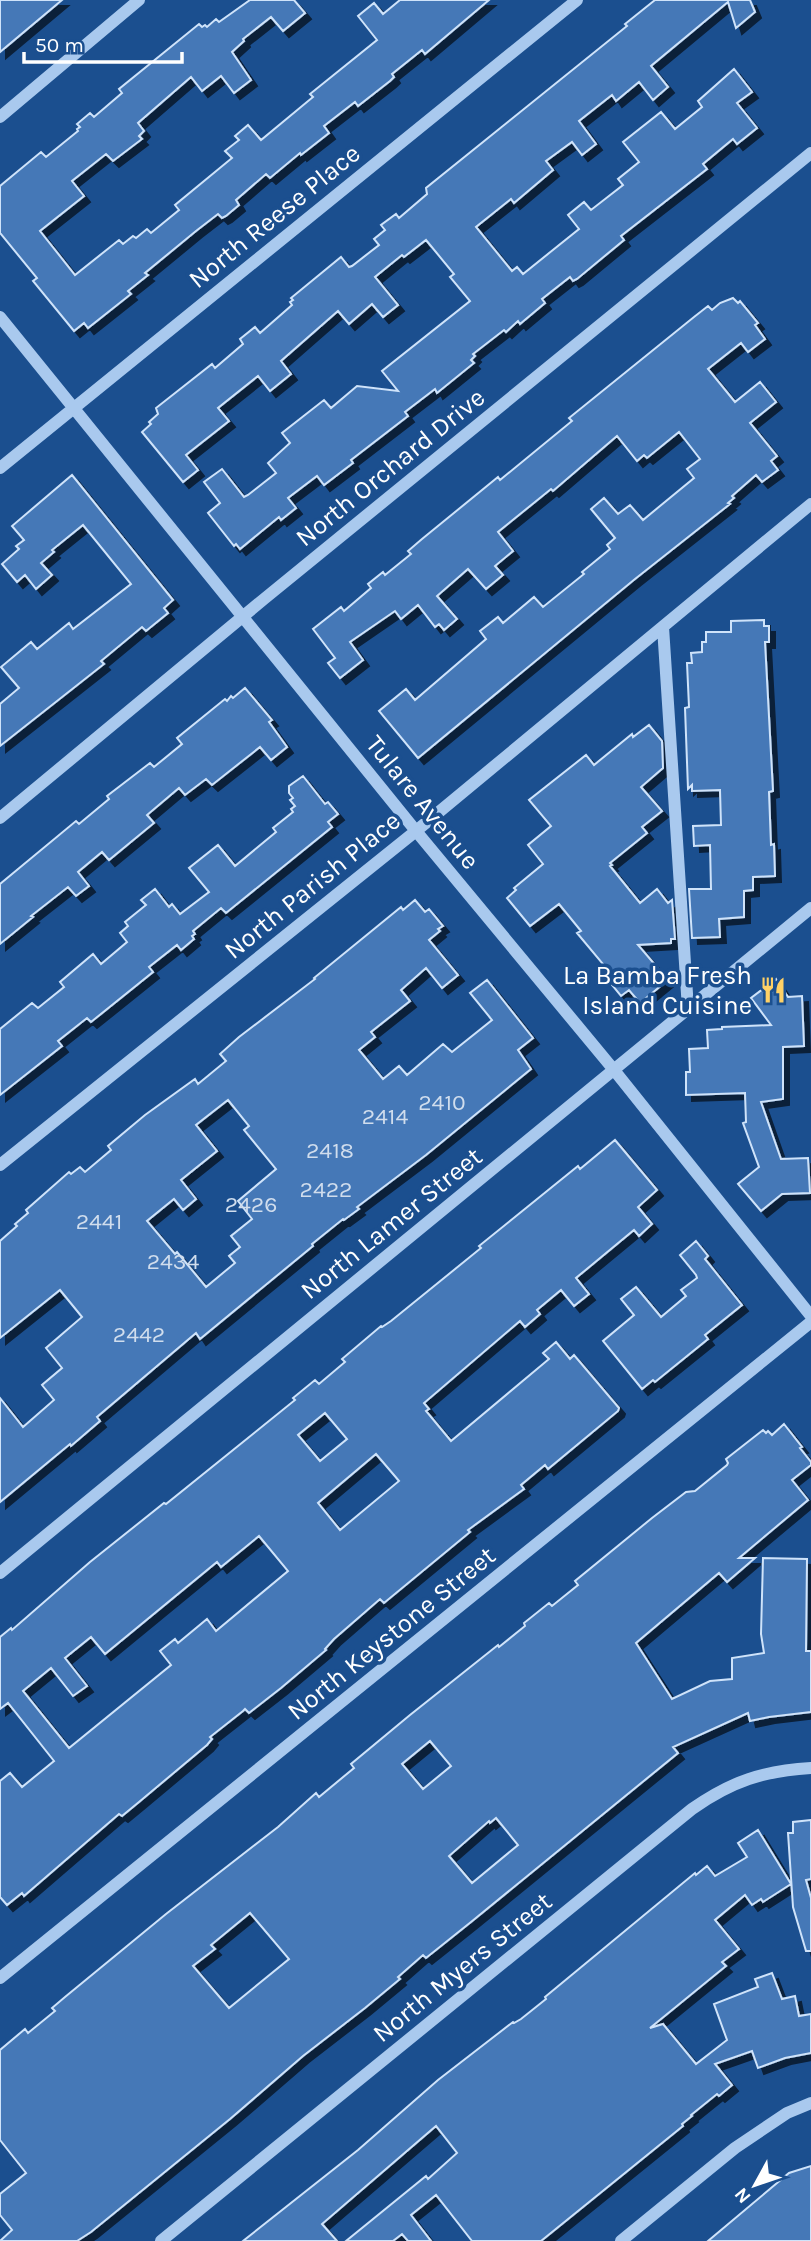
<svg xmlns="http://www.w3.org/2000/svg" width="811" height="2241" font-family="Karla,sans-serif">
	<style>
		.building { fill: #4478b7; stroke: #cfe3fa; stroke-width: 2; fill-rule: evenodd; filter: url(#shadow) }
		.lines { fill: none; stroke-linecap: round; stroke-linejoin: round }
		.minor { stroke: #a9c9ee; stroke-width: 12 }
		.labels { text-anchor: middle; stroke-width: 7; stroke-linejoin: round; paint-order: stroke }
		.number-label { font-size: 23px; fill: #d0dded }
		.street-label { font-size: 26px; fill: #fff; stroke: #1b4f8f }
		.poi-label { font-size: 26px; fill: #fff; stroke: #1b4f8f; text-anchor: end }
	</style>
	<defs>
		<filter id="shadow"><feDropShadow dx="6" dy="6" stdDeviation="0" flood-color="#0009"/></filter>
	</defs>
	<rect width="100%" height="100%" fill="#1b4f8f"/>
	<path class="building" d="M0,0h62l-62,52z
		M250,0h44l11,13 -22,18 -12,-14 -28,22 1,2 -12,11 19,28 -17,13 -13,-17 -19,15 -11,-14 -53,46 6,8 -5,5 3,3 -29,22 -7,-7 -34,27 12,15 -44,35 35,44 44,-35 4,4 10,-8 3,2 11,-9 4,4 28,-23 -4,-5 57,-47 -7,-7 14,-11 -4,-4 13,-11 13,15 52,-43 -3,-3 67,-54 -19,-24 16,-13 9,11 17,-14h89l-64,54 -3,-4 -30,24 2,3 -4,4 -32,25 -3,-4 -31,24 5,7 -28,22 -1,-2 -30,25 -4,-4 -30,26 3,5 -13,11 -4,2 -4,-4 -22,17 -51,42 3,2 -20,16 3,3 -43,34 -4,-5 -10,8 -41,-50 4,-3 -37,-45v-47l41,-34 5,5 32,-26 -1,-2 3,-2 -3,-3 13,-11 4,4 28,-24 -3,-4 80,-65 3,3 3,-2 2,2 9,-8 3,3z
		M655,0h95l5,12 -19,16 -8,-26 -77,64 17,21 -15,13 -14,-18 -23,19 -4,-6 -33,26 17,23 -14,11 -10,-13 -26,19 7,9 -39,33 -3,-4 -35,28 36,44 5,-4 6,7 56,-45 -11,-14 16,-13 7,8 32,-25 -5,-6 21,-17 -16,-20 38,-30 14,17 27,-22 -4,-6 36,-32 18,23 -15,11 20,25 -20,16 -4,-5 -30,25 4,5 -86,67 3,4 -47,39 -4,2 -3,-4 -28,22 3,4 -25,21 -2,-3 -12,11 -2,-2 -31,24 2,2 -4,4 3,3 -37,30 -2,-4 -30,23 3,4 -57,44 2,3 -29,22 -7,-9 -29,22 8,10 -15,12 -2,-3 -39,32 -4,-5 -2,2 -26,-33 12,-10 -16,-21 18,-13 22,28 4,-2 28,-22 -8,-10 22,-20 -8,-10 42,-33 7,8 26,-22 41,5 -16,-20 88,-70 -20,-24 4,-3 -28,-34 -22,17 -2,-2 -27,22 23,28 -15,12 -11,-13 -23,20 -11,-13 -57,50 10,13 -21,17 -12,-15 -40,32 11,13 -43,34 12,15 -15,12 -41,-50 9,-8 -2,-2 9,-8 -2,-6 56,-44 3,4 28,-24 -3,-5 15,-12 5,6 32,-28 -2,-3 3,-2 -2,-2 50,-41 8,10 3,-1 27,-21 -5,-6 11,-9 -4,-5 15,-11 3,4 28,-24 -1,-6 201,-162 -2,-2z
		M733,298l5,5 2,-2 18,22 -3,2 10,14 -17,13 -7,-9 -33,26 27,33 25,-20 16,20 -26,21 27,33 -6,5 7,9 -16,12 -6,-7 -24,21 2,2 -6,5 2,1 -95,75 -217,179 -39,-47 27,-22 9,11 71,-61 -6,-8 18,-14 5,6 31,-26 9,10 41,-33 -2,-2 28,-23 -3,-4 8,-7 -24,-29 13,-11 14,16 12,-9 13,15 51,-42 -7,-9 13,-10 -21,-27 -32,26 -3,-3 -7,6 -20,-25 -64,55 -2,-2 -53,43 15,19 -18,15 8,9 -17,14 -18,-20 -31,27 20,23 -13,11 -5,-6 -4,3 -17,-22 -17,14 -6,-8 -45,31 13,18 -23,18 -12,-15 7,-5 -22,-29 28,-22 3,4 27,-23 -3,-4 15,-12 2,3 26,-21 -3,-3 14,-12 76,-62 2,3 72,-59 -3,-3 125,-101 14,-11 4,4 8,-7z
		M72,475l101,125 -9,8 4,5 -22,18 -4,-4 -41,34 3,3 -104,82v-42l19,-16 -18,-21 30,-25 6,7 32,-26 4,6 58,-45 -48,-59 -31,25 2,2 -13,11 11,12 -16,14 -11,-14 -8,7 -15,-18 17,-15 -3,-3 8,-6 -12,-14z
		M764,620v6h5v16h-4l8,149 -4,1 2,53 3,-1 1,32 -22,1v13l-9,1v26l-25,2 1,18 -28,1 -3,-49h22l-1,-44 -16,1 -1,-20 28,-1 -1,-35 -28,1v-6l-4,4 -3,-81 4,-1 -2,-44h5l-1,-10 11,-1v-10h4v-10h25v-11z
		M245,688l27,32 -3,2 18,25 -16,13 -11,-13 -48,38 -6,-6 -21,16 -6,-7 -32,27 7,8 -45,37 -7,-8 -24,20 11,14 -13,10 -8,-9 -37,29 2,1 -33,27v-60l76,-63 3,3 30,-25 -2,-3 43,-33 4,4 28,-23 -5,-6 48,-39 2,2 4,-5 2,2z
		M649,725l13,16 1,27 -22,19 21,24 -20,16 5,6 -37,30 2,2 -2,1 30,37 17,-14 11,14 4,-3 3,39h-4v4l-33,2 30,35 -28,23 -11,-13 -8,6 -23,-28 5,-4 -26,-31 4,-2 -22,-27 -29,22 -23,-28 9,-8 -2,-2 29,-24 -15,-19 23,-19 -22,-26 57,-45 8,10 38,-31 1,3z
		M303,776l22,28 3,-2 10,12 -10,8 4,5 -106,86 -5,-5 -28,23 2,3 -3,2 2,3 -13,11 -4,-5 -28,22 4,5 -62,50 -4,-4 -29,23 4,5 -62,49v-66l32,-26 6,5 26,-21 -4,-5 33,-28 8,10 26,-22 -7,-9 8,-7 -3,-4 21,-17 -5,-5 14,-11 14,18 3,-3 8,10 29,-22 -20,-24 29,-23 17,21 41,-34 -3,-4 20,-16 -2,-3 4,-3 -5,-6 3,-2 -4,-5v-7z
		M415,900l10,12 4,-3 14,17 -5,3 2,2 -11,9 29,35 -16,13 -16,-20 -25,22 9,11 -39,31 4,5 -16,13 24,29 16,-13 8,9 36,-31 9,8 40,-32 -22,-27 17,-13 46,58 -15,12 13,19 -105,86 -69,52 2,2 -15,11 -1,-1 -31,25 1,2 -113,93 -4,-6 -99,84 3,4 -29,25 -1,-2 -70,58v-104l23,29 31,-27 -12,-15 20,-17 -16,-20 36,-31 -22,-27 -60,48v-97l17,-15 -2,-2 13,-11 -2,-3 43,-38 2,2 9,-7 5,5 26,-22 -3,-4 37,-31 50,-36 3,5 28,-23 -6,-7 19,-17 76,-58 -1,-1 87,-71 2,3zM228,1100l21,26 -5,4 32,39 -38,32 14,18 -21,17 9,11 -11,9 6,7 -29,24 -29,-35 -2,2 -28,-33 27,-22 9,11 13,-11 -15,-19 36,-29 -21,-26z
		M776,979l12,18 14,-1 2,50 -21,1v52l-22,3 20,57 27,-1 2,35 -28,1 -21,17 -23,-27 21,-17 -16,-44 3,-1 -1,-29 -59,2v-23h4l-1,-23 19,-1 -1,-18 15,-1v-2l49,-2 -20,-27z
		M615,1140l42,50 -19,17 14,17 -13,12 -5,-6 -58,48 13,16 -15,12 -13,-16 -24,20 3,4 -15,13 -5,-6 -96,82 5,6 -3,2 25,30 98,-82 -6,-6 13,-11 14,17 4,-4 45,53 -1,3 -70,58 -3,-4 -24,20 3,4 -56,41 2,2 -86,71 -4,-4 -46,40 -9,10 1,1 -45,38 -32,25 -4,-4 -2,2 -33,26 2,2 -5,6 -68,57 -17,14 -3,-2 -95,82 -2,-3 -15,12 -7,-8v-116l10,-8 12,14 32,-26 -46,-58 -8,6v-72l11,-9 1,2 78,-68 74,-59 2,1 129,-104 -2,-2 22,-18 4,4 26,-22 -3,-3 39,-33 1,1 9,-6 90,-73 -2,-2 99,-80 2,3zM325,1413l22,26 -27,22 -22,-26zM376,1454l23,27 -59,49 -22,-27zM259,1536l29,35 -72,60 -9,-12 -29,24 -3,-4 -15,12 11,14 -102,83 -46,-57 28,-23 22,28 14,-10 -22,-28 26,-21 14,17 112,-92 4,5z
		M696,1241l12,15 -3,3 37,46 -37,30 3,4 -53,43 -2,-2 -11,9 -39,-48 31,-26 -13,-16 15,-12 25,30 25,-21 -5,-6 16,-12 -1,-3 -16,-20z
		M784,1424l18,23 -2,1 11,14v3l-19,15 16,20 -69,58h16l-28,24 -8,-9 -83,70 36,56 38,-18 22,-2v-21l32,-5 -3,-19 2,-76 44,1 -1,92h5v61l-42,5 -19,4 -2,-8 -75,34 5,6 -207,169 -45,36 -3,-3 -25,22 2,2 -35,29 -62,48 -73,63 -139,113 -14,9h-77l12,-11 -12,-15v-21l26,-21 -26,-33v-90l25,-21 3,4 27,-22 -3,-3 13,-11 101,-83 112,-87 38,-34 3,4 35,-29 -3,-4 59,-49 88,-70 1,2 26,-21 -1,-3 25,-20 3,3 26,-21 -3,-4 77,-63 34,-26 9,-1 32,-26 1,-2 -2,-4 37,-29 3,3 2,-2 4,4zM430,1741l21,25 -28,23 -21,-25zM496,1818l22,27 -46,38 -23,-27 40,-35 1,2zM250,1913l39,46 -60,49 -36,-42 22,-17 -4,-4z
		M811,1820v59l-5,1 5,18v53h-5l-13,-44 -5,-74h5v-11z
		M758,1830l33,54 -28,18 -2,-3 -9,6 -7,-10 -30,25 24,29 -17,13 4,4 -76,62 13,-4 33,40 31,-24 -13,-36 44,-17 -3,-8 17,-6 10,26 13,-3 4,20 12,-2v39l-26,5 -27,10 -6,-17 -37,13 17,21 -13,11 -2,-2 -26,21 1,1 -10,8 1,2 -142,115h-69l-36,-46 -25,20 20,26h-23l-6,-7 -9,7h-47l80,-65 2,3 29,-26 -21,-27 -114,98 15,17h-94l115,-91 80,-70 75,-58 1,1 7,-4 25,-20 -1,-2 150,-124 1,2 11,-9 8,10 32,-19 -9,-14z
		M811,2166v75h-103l81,-68z"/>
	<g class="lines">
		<path class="minor" d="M0,117l139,-117
			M0,317l416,514 198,239 197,246
			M0,468l577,-468
			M663,627l25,382
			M0,818l264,-219 547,-446
			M0,1165l416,-334 395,-327
			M0,1573l811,-665
			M0,1978l811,-656
			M161,2241l531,-432c40,-28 71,-38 119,-41
			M621,2241l114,-93 52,-35 24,-10"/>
	</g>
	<defs>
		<g id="restaurant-bare" transform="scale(2.1)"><path d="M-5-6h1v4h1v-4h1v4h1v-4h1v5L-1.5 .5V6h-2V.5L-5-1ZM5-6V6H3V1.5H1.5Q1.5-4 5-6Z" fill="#ffd166" stroke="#1b4f8f" stroke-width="2.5" paint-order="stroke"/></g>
	</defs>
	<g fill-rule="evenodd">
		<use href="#restaurant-bare" x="773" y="990"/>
	</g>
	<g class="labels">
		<g class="number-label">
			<text x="442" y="1110">2410</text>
			<text x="385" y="1124">2414</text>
			<text x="330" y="1158">2418</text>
			<text x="326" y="1197">2422</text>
			<text x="251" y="1212">2426</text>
			<text x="99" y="1229">2441</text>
			<text x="173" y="1269">2434</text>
			<text x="139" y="1342">2442</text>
		</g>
		<g class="street-label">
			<text transform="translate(274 216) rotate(-39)" y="9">North Reese Place</text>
			<text transform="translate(390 467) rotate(-39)" y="9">North Orchard Drive</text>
			<text transform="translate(423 802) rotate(51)" y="9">Tulare Avenue</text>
			<text transform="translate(312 885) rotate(-39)" y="9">North Parish Place</text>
			<text transform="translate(391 1223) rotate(-39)" y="9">North Lamer Street</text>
			<text transform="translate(391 1633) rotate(-39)" y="9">North Keystone Street</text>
			<text transform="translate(462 1967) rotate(-39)" y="9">North Myers Street</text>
		</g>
		<g class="poi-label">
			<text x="752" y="984">La Bamba Fresh<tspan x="752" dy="30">Island Cuisine</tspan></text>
		</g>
	</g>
	<g transform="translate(755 2185) rotate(230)" stroke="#1b4f8f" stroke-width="5" paint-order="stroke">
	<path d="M0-5L12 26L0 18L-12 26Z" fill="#ffffff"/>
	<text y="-10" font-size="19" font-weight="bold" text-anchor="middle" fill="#ffffff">N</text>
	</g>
	<path d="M24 52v10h158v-10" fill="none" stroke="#ffffff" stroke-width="3.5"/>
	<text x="35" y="52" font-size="21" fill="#ffffff" stroke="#1b4f8f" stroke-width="5" paint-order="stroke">50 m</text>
</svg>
